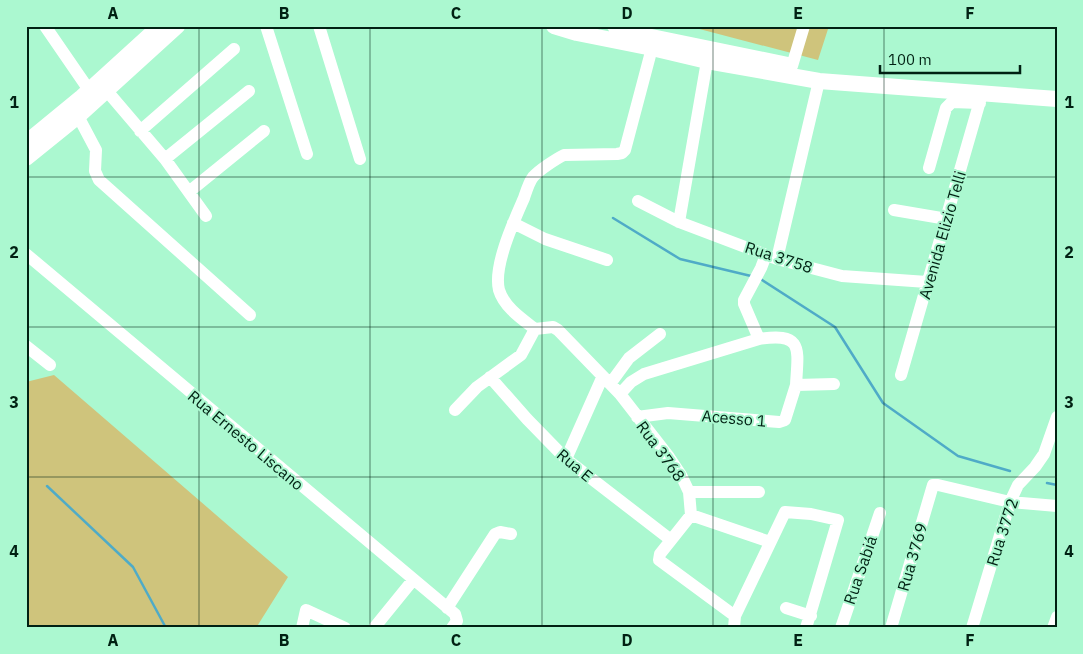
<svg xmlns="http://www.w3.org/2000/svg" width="1083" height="654" font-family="'IBM Plex Sans',sans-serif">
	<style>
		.green { fill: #cfc47c }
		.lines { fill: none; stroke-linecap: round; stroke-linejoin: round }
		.stream { stroke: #4fabc7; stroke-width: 2.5 }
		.minor { stroke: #fff; stroke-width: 12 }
		.major { stroke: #fff; stroke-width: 16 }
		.grid { fill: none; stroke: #012113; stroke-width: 1; stroke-opacity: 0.55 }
		.labels { text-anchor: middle; stroke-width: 4; stroke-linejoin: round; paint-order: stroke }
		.street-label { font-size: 16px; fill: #012113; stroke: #abf8d0 }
		.neatline { fill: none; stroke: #012113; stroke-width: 2 }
		.grid-label { font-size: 16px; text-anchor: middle; font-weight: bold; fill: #012113 }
	</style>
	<rect width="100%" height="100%" fill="#abf8d0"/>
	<path class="green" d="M688,26h141l-11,34z
		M54,375l234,202 -32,51h-230v-246z"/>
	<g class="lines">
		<path class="stream" d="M613,218l67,41 71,17
			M759,278l76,49 48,76 75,53 52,15
			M1047,483l10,2
			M47,486l86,81 33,61"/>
		<path class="minor" d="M45,26l44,64
			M266,26l41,128
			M319,26l41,133
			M792,66l12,-40
			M107,91l58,68 41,57
			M78,116l18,34 -1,21 4,9 151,135
			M140,131l94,-82
			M165,159l84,-68
			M929,168l17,-60 6,-6 28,1
			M190,191l74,-60
			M638,201l41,21 98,37 65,17 85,6
			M894,210l53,9
			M679,222l28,-161
			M513,223l32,16 62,21
			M26,254l429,360 2,7 -5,7
			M777,259l42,-178
			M535,329l18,-2 5,3 62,64 49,63 12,18 8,17 2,23 79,27
			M759,339l-15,-35v-4l17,-32 5,-13
			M26,346l24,19
			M901,375l81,-281
			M490,377l37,42 39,40 105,81
			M610,384l19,-26 31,-24
			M620,394l11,-12 13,-8 115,-35c45,-7 39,10 37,46
			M455,410l22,-23 44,-32 14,-26c-13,-10 -31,-22 -36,-39 -6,-24 15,-69 25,-92 2,-6 5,-16 9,-21 6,-7 23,-18 31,-22l53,-1 5,-1 3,-3 27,-102
			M637,417l31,-4 111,9 6,-2 11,-35 38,-1
			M566,459l36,-81
			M689,492h70
			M691,515l-31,39 -1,6 76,56
			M447,608l48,-74 5,-2 11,2
			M786,608l25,8
			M302,628l4,-18 39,18
			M374,628l39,-48
			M734,628l1,-12 50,-104 26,2 27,6 -32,108
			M841,628l39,-115
			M891,628l42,-143h5l72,17 47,4
			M972,628l38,-126 8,-17 17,-18 9,-13 13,-37
			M1053,628l4,-11"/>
		<path class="major" d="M554,26l23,7 75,15 55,13 112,20 238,18
			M615,26l27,9 146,30
			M26,143l56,-46 78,-71
			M26,158l52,-42 99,-90"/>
	</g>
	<path class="grid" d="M199,26v602M370,26v602M542,26v602M713,26v602M884,26v602M26,177h1031M26,327h1031M26,477h1031"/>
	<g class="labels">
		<g class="street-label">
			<text transform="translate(942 235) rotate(-74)" y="6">Avenida Elizio Telli</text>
			<text transform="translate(779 257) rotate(18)" y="6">Rua 3758</text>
			<text transform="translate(734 418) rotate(5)" y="6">Acesso 1</text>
			<text transform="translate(246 440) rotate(40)" y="6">Rua Ernesto Liscano</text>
			<text transform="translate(661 451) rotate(54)" y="6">Rua 3768</text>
			<text transform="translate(575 465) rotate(40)" y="6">Rua E</text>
			<text transform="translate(1002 532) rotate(-72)" y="6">Rua 3772</text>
			<text transform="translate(912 557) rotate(-74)" y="6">Rua 3769</text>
			<text transform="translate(860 570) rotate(-71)" y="6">Rua Sabiá</text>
		</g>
	</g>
	<rect width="1083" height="654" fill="none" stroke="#abf8d0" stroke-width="55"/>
	<path d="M880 65v8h140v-8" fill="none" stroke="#012113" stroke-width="2.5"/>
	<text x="888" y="65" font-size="15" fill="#012113" stroke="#abf8d0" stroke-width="4" paint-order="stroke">100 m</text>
	<rect x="28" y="28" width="1028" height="598" class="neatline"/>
	<g class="grid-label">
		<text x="113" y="19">A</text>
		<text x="284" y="19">B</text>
		<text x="456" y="19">C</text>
		<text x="627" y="19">D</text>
		<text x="798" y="19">E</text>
		<text x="970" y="19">F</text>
		<text x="14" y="108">1</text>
		<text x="1069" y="108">1</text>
		<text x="14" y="258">2</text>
		<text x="1069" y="258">2</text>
		<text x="14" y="408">3</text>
		<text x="1069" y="408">3</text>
		<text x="14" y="557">4</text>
		<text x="1069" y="557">4</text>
		<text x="113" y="646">A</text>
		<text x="284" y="646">B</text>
		<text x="456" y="646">C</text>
		<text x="627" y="646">D</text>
		<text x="798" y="646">E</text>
		<text x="970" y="646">F</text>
	</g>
</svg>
